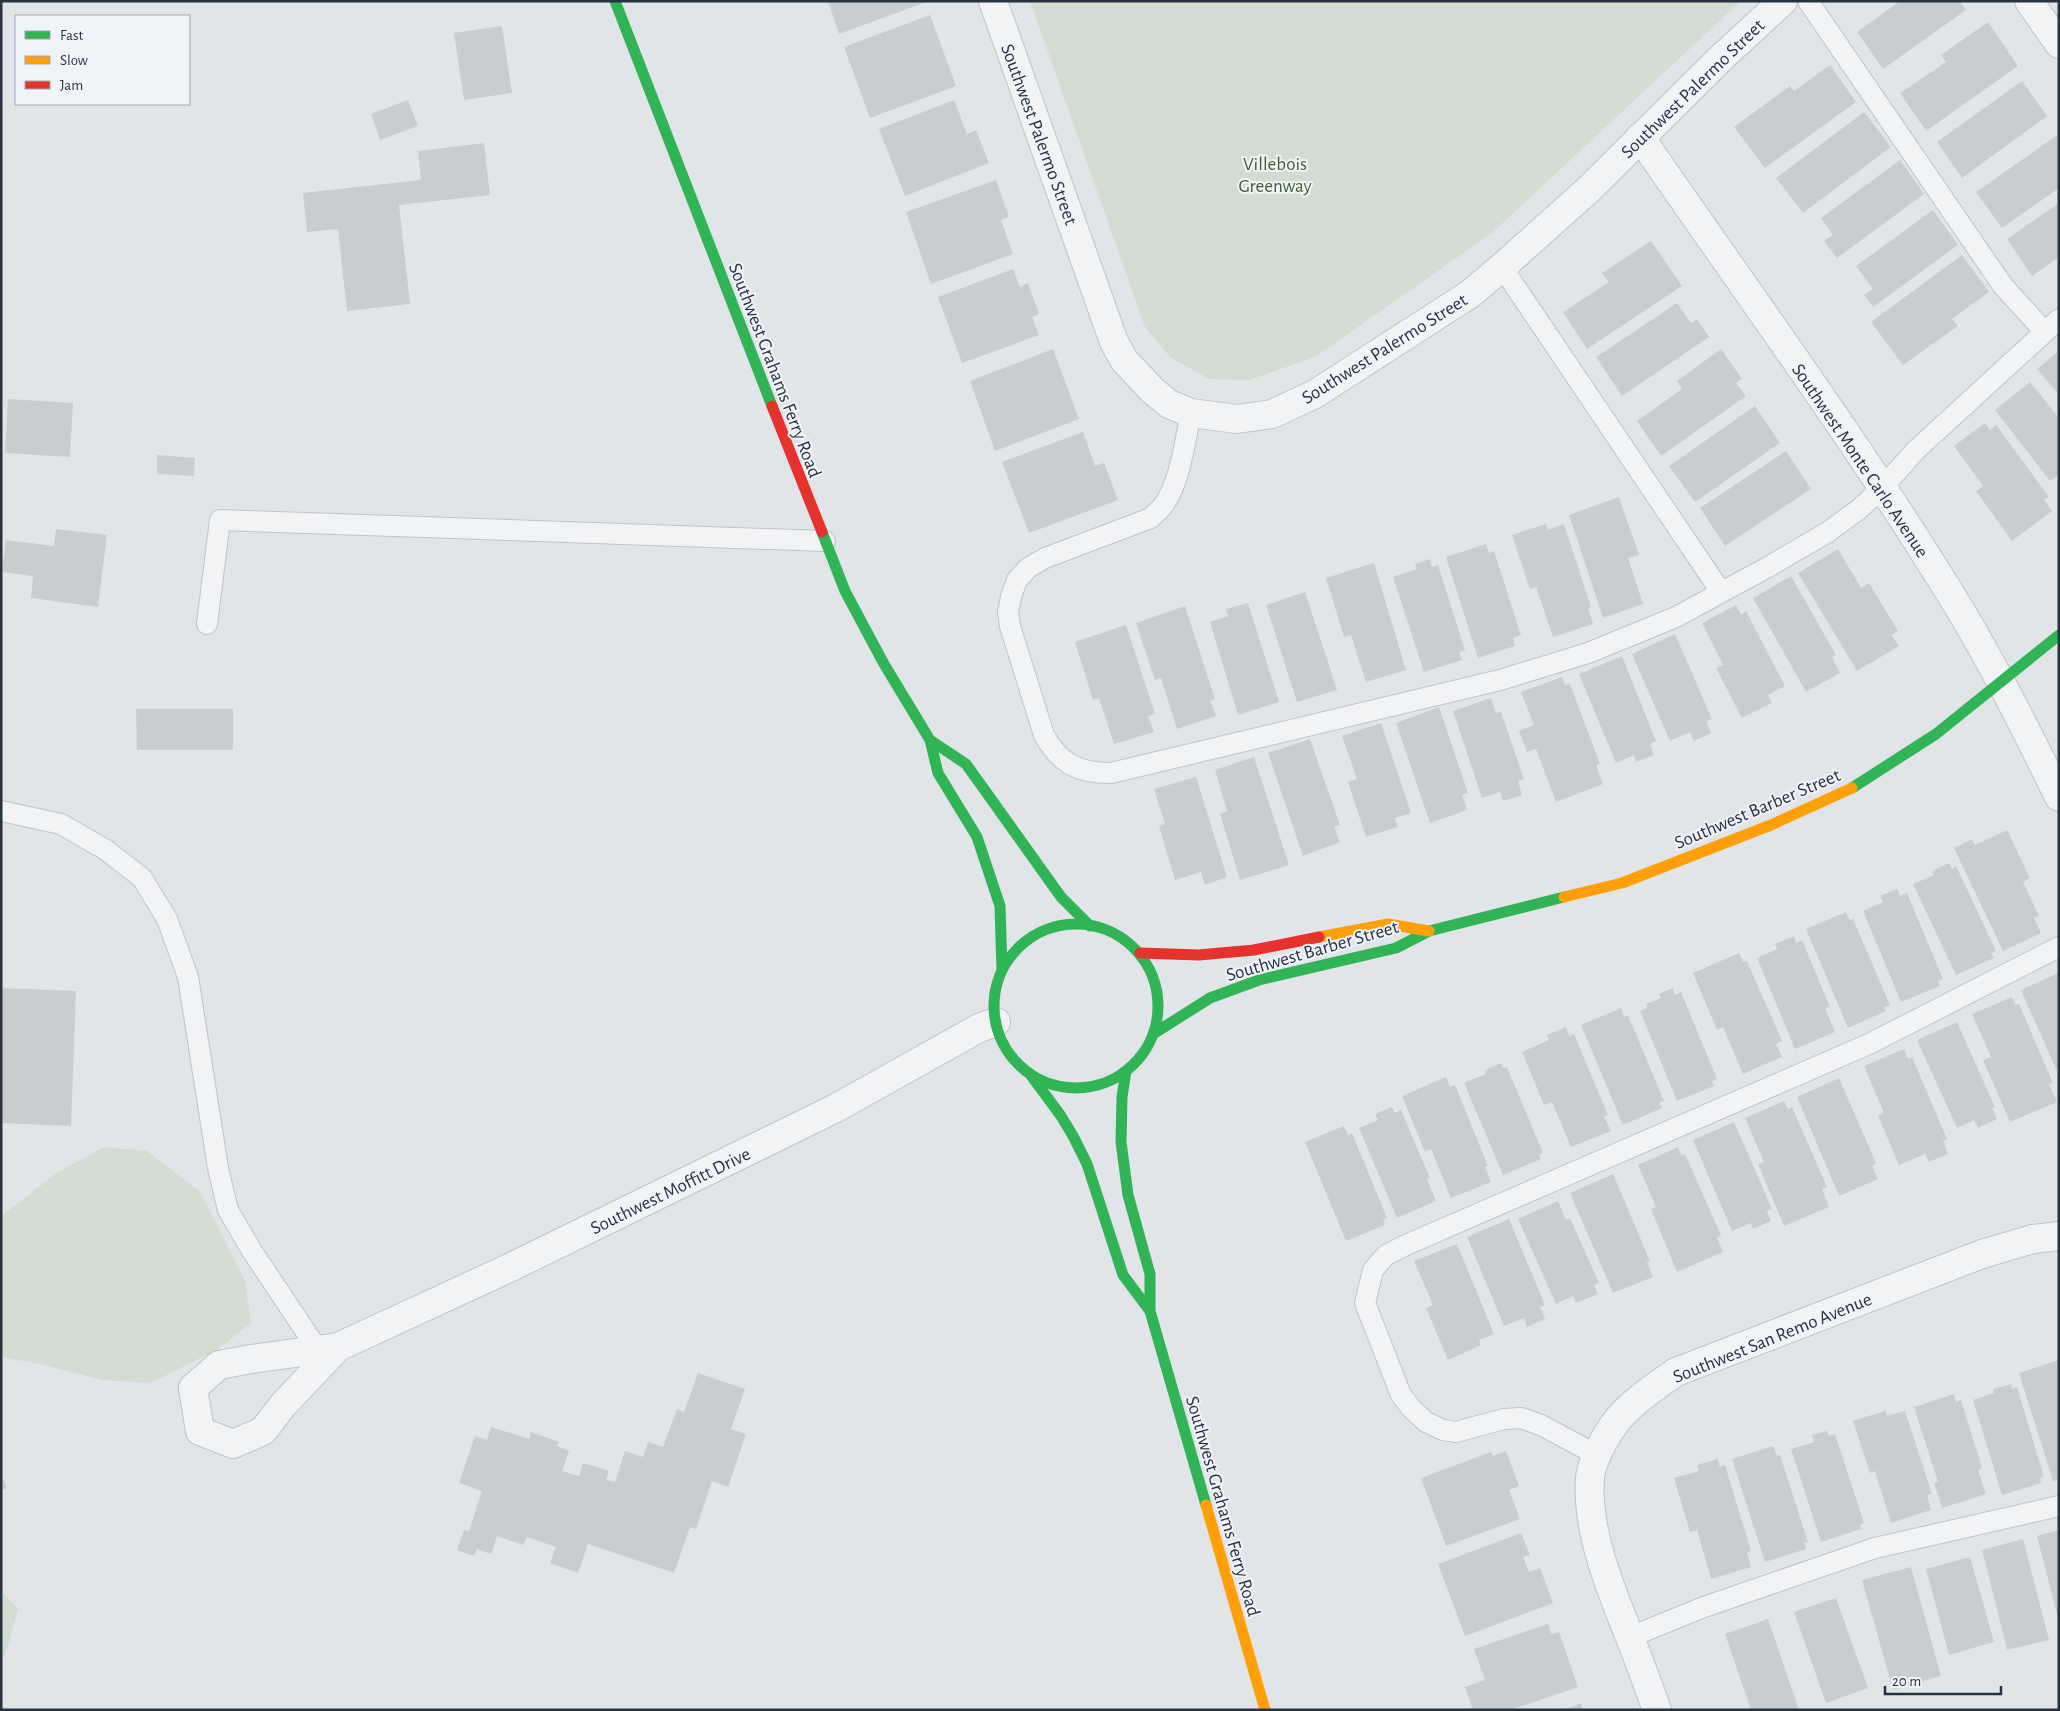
<svg xmlns="http://www.w3.org/2000/svg" width="2060" height="1711" font-family="'Alegreya Sans',sans-serif">
	<style>
		.green { fill: #d3dcd3 }
		.building { fill: #cacdd0 }
		.lines { fill: none; stroke-linecap: round; stroke-linejoin: round }
		.lane-casing { stroke: #c0c3c6; stroke-width: 22 }
		.street-casing { stroke: #c0c3c6; stroke-width: 30 }
		.lane { stroke: #f2f3f4; stroke-width: 20 }
		.street { stroke: #f2f3f4; stroke-width: 28 }
		.fast { stroke: #30b455; stroke-width: 11 }
		.slow { stroke: #ff9f0a; stroke-width: 11 }
		.jam { stroke: #e5322d; stroke-width: 11 }
		.labels { text-anchor: middle; stroke-width: 4; stroke-linejoin: round; paint-order: stroke }
		.street-label { font-size: 19px; fill: #283342; stroke: #f0f3f7 }
		.park-label { font-size: 19px; fill: #3f5e35; stroke: #f0f3f7 }
	</style>
	<rect width="100%" height="100%" fill="#e2e5e8"/>
	<path class="green" d="M1030,1h711l-249,232 -177,124 -66,23 -40,-1 -39,-22 -25,-30z
		M104,1147l43,4 53,41 45,89 6,42 -34,27 -66,33 -49,-3 -62,-16 -39,-7v-141l57,-44z
		M1,1591l17,18 -11,41 -6,10z"/>
	<path class="building" d="M828,1h101l-90,33z
		M1900,1h60l6,9 -83,59 -26,-37z
		M930,15l26,71 -86,32 -26,-71z
		M1988,22l30,44 -92,65 -26,-38 46,-31 -5,-7z
		M502,26l10,67 -48,7 -10,-67z
		M1830,65l26,37 -91,66 -31,-41 56,-41 4,5z
		M2022,81l25,35 -85,62 -25,-36z
		M408,100l10,26 -38,14 -9,-26z
		M954,100l13,34 9,-4 13,33 -84,33 -26,-67z
		M1864,112l27,35 -88,66 -27,-35z
		M2059,134v54l-57,40 -26,-36z
		M484,143l6,52 -91,10 11,99 -63,7 -9,-82 -31,3 -4,-39 118,-13 -3,-29z
		M1900,160l24,34 -87,64 -13,-17 9,-6 -12,-17z
		M996,180l13,37 -8,3 12,34 -82,30 -25,-72z
		M2059,203v54l-27,19 -25,-37z
		M1933,210l25,35 -85,62 -9,-12 9,-6 -17,-23z
		M1651,241l31,45 -95,63 -24,-37 46,-30 -7,-9z
		M1962,255l27,37 -37,27 6,7 -55,39 -32,-43z
		M1013,269l7,18 8,-4 11,31 -7,3 7,18 -77,28 -24,-66z
		M1677,303l14,20 6,-4 12,18 -87,59 -26,-39z
		M1053,349l26,70 -84,32 -25,-70z
		M1721,349l21,30 -6,4 10,13 -85,60 -24,-35 45,-32 -5,-8z
		M2059,351v44l-22,-26z
		M2030,382l29,36v56l-9,7 -55,-71z
		M8,399l65,4 -3,54 -65,-4z
		M1755,406l25,37 -85,59 -26,-36z
		M1985,423l5,7 6,-5 53,72 -5,3 8,11 -40,30 -36,-50 7,-5 -29,-40z
		M1083,432l12,34 9,-3 14,37 -89,33 -27,-71z
		M1786,451l25,38 -86,57 -25,-38z
		M157,455l38,3 -1,18 -37,-2z
		M1619,497l20,58 -11,3 15,46 -40,14 -34,-103z
		M1546,524l2,6 16,-6 27,83 -3,1 5,16 -40,13 -17,-50 -6,2 -18,-54z
		M56,529l51,6 -9,72 -67,-9 2,-22 -31,-4 4,-32 48,6z
		M1486,544l3,9 5,-2 27,84 -8,3 2,8 -37,12 -32,-101z
		M1838,549l23,39 8,-5 29,48 -7,4 8,11 -42,25 -59,-98z
		M1430,559l2,8 6,-2 27,85 -6,2 3,8 -38,12 -31,-95 24,-8 -2,-5z
		M1374,563l32,107 -40,12 -15,-47 -7,2 -18,-59z
		M1791,576l45,79 -4,2 8,16 -34,19 -53,-94z
		M1305,592l32,98 -40,12 -31,-97z
		M1248,603l31,99 -41,13 -28,-93 18,-6 -2,-7z
		M1736,605l5,10 5,-4 39,75 -17,9 4,8 -30,15 -26,-50 7,-3 -21,-42z
		M1185,606l30,93 -5,2 6,15 -39,13 -16,-51 -6,2 -19,-57z
		M1126,625l29,89 -7,2 6,16 -40,12 -15,-46 -6,2 -18,-58z
		M1675,634l37,85 -6,2 5,12 -17,8 -4,-9 -20,9 -38,-87z
		M1622,656l34,85 -6,3 4,11 -18,7 -2,-7 -18,8 -37,-89z
		M1562,677l3,8 5,-1 30,80 -4,1 7,19 -47,18 -20,-53 -9,3 -8,-21 15,-6 -13,-33z
		M1491,698l5,15 5,-1 23,67 -6,2 4,14 -19,6 -3,-9 -18,6 -29,-87z
		M1439,707l29,86 -6,2 5,15 -37,13 -34,-100z
		M136,709h97v41h-96z
		M1381,723l30,90 -16,5 3,9 -32,10 -18,-55 9,-3 -15,-43z
		M1310,739l30,86 -6,2 6,15 -37,14 -35,-103z
		M1254,757l35,108 -49,15 -20,-66 7,-3 -12,-41z
		M1196,777l31,100 -22,8 -4,-13 -26,8 -16,-54 6,-2 -11,-35z
		M2007,830l23,48 -7,4 16,34 -5,2 7,15 -38,18 -49,-103 18,-9 3,6z
		M1949,863l3,6 4,-3 40,85 -5,2 3,5 -38,17 -43,-91 21,-9 -2,-4z
		M1897,889l3,7 7,-3 36,86 -5,2 2,5 -39,16 -38,-91 20,-9 -3,-6z
		M1846,912l4,8 3,-1 37,86 -6,2 2,4 -38,17 -42,-99z
		M1794,936l2,7 6,-3 28,67 -5,1 10,24 -40,17 -38,-91 20,-9 -2,-5z
		M1739,953l4,9 4,-1 35,80 -6,3 6,13 -39,17 -20,-47 -6,3 -24,-57z
		M2058,973l1,1v102l-38,-86z
		M1,988l75,3 -5,135 -70,-3z
		M1673,988l2,7 6,-3 36,87 -5,2 2,5 -37,15 -37,-90 7,-3 -1,-4 15,-6 -2,-4z
		M2012,997l3,8 4,-1 34,79 -4,1 8,18 -47,20 -27,-62 8,-3 -19,-43z
		M1621,1008l3,9 4,-2 36,86 -5,1 3,6 -39,17 -42,-100z
		M1957,1022l38,85 -3,1 5,11 -19,9 -4,-8 -17,8 -40,-88z
		M1566,1027l3,9 5,-2 34,81 -4,1 7,15 -40,16 -19,-45 -8,3 -22,-53 27,-12 -2,-5z
		M1904,1049l4,10 4,-2 35,82 -4,2 5,13 -19,8 -4,-8 -26,11 -21,-49 6,-3 -20,-47z
		M1501,1063l2,5 4,-1 36,86 -4,2 2,4 -38,16 -39,-92 22,-9 -1,-4z
		M1446,1077l4,10 5,-2 33,81 -3,1 6,15 -40,16 -20,-49 -6,3 -23,-56z
		M1839,1078l37,85 -4,3 6,13 -39,17 -42,-99z
		M1784,1101l4,8 4,-2 35,80 -5,2 7,18 -45,19 -26,-62 6,-2 -19,-44z
		M1392,1107l3,6 6,-3 29,68 -3,1 9,22 -39,17 -38,-90 19,-8 -3,-6z
		M1734,1122l38,87 -5,2 4,10 -18,8 -2,-6 -19,8 -39,-91z
		M1344,1126l4,9 4,-2 35,85 -4,2 2,5 -39,16 -41,-99z
		M1678,1147l3,8 4,-1 36,81 -4,3 6,14 -46,20 -26,-63 5,-2 -18,-42z
		M1613,1174l37,87 -3,1 6,15 -40,16 -43,-100z
		M1558,1201l8,19 4,-2 29,65 -5,2 4,9 -22,9 -3,-7 -17,8 -38,-85z
		M1509,1219l36,86 -5,2 5,12 -18,8 -3,-9 -20,8 -37,-89z
		M1457,1244l37,90 -15,6 2,5 -33,15 -22,-52 7,-3 -19,-44z
		M2059,1360v120l-6,1 -34,-108z
		M698,1373l47,16 -14,40 15,5 -18,53 -16,-6 -16,48 -6,-2 -16,46 -86,-29 -10,29 -28,-10 6,-16 -29,-10 -4,8 -26,-9 -6,18 -14,-5 -3,7 -17,-6 7,-20 5,1 13,-40 -23,-8 16,-47 12,4 4,-13 38,12 2,-7 28,10 -2,4 12,5 -7,20 17,5 4,-13 26,8 -3,9 9,2 10,-31 18,6 5,-15 15,5 14,-38 7,3z
		M2011,1384l1,5 5,-2 27,90 -4,1 1,5 -39,12 -29,-95 21,-7 -1,-4z
		M1954,1394l2,8 5,-2 21,68 -4,2 8,24 -44,14 -8,-25 4,-1 -24,-75z
		M1885,1411l2,5 18,-5 27,83 -5,1 4,15 -40,13 -16,-52 -5,2 -17,-52z
		M1827,1431l2,5 6,-2 29,89 -4,2 1,4 -40,13 -30,-93 23,-7 -2,-7z
		M1773,1446l4,10 3,-1 28,87 -4,1 2,6 -41,13 -33,-103z
		M1506,1451l13,35 -10,4 11,29 -74,27 -25,-68 70,-26 2,4z
		M1717,1459l3,8 5,-2 26,86 -4,1 4,15 -40,12 -14,-49 -7,2 -16,-54 25,-7 -2,-6z
		M1,1475l6,13 -6,2z
		M2059,1530v88h-1l-21,-82z
		M1521,1533l9,22 -7,2 6,15 11,-4 13,35 -88,33 -27,-72z
		M2023,1539l26,101 -42,10 -25,-100z
		M1970,1557l24,85 -45,13 -23,-86z
		M1911,1567l30,109 -48,14 -31,-110z
		M1836,1598l32,90 -42,15 -32,-91z
		M1768,1619l31,91h-48l-26,-76z
		M1548,1624l3,10 8,-2 19,55 -67,23h-38l-8,-23 20,-7 -11,-31z
		M1581,1703l2,7h-19z"/>
	<g class="lines">
		<g class="lane-casing">
			<path id="lane" d="M1808,1l195,285 41,45
				M1502,267l219,325
				M1191,413c-6,27 -11,72 -29,94 -3,4 -8,7 -11,11l-106,40 -17,10 -11,12 -6,17 -3,15 2,14 34,109c16,29 34,38 67,38l389,-93 88,-27 88,-36 92,-50 60,-35 30,-22 24,-22 34,-38 143,-131
				M207,624l13,-104 605,21
				M1,811l60,13 45,26 36,28 25,41 21,58 30,191 10,42 24,41 66,99
				M1597,1455l-56,-30 -20,-7 -17,1 -48,13 -13,-2 -17,-8 -14,-13 -11,-14 -36,-92 8,-33 13,-15 20,-10 463,-201 190,-97
				M1630,1637l74,-30 171,-59 184,-42"/>
		</g>
		<g class="street-casing">
			<path id="street" d="M993,1l121,341 10,18 28,30 17,14 22,9 46,6 35,-5 43,-20 155,-100 32,-27 86,-77 132,-131 63,-58
				M2029,1l30,43
				M1640,137c106,154 218,306 316,466 38,62 71,128 103,194
				M338,1347l-55,58 -20,26 -30,13 -33,-13 -7,-43 26,-23 32,-6 87,-12 169,-78 329,-161 143,-80 17,-6
				M1657,1710c-9,-25 -18,-50 -28,-75 -19,-47 -43,-106 -39,-157 2,-17 13,-38 23,-52 13,-20 43,-40 63,-54l306,-118 51,-15 26,-3"/>
		</g>
		<use href="#lane" class="lane"/>
		<use href="#street" class="street"/>
		<path class="fast" d="M615,1l157,405
			M822,532l23,59 39,73 46,76 8,33 39,64 23,69 2,64
			M930,740l36,24 95,133 29,29
			M1852,788l84,-54 123,-99
			M994 1006a82 82 0 1 1 164 0a82 82 0 1 1-164 0Z
			M1153,1034l57,-36 49,-18 137,-32 33,-17 135,-34
			M1126,1071l-4,26 -1,45 7,53 22,79v37l56,194
			M1030,1074l31,42 12,20 14,28 36,111 27,36"/>
		<path class="slow" d="M1564,897l58,-14 149,-58 81,-37
			M1319,937l69,-13 41,7
			M1206,1505l59,205"/>
		<path class="jam" d="M772,406l50,126
			M1140,953l59,2 55,-5 65,-13"/>
	</g>
	<g class="labels">
		<g class="street-label">
			<text transform="translate(1692 88) rotate(-44)" y="7">Southwest Palermo Street</text>
			<text transform="translate(1040 134) rotate(70)" y="7">Southwest Palermo Street</text>
			<text transform="translate(1384 348) rotate(-32)" y="7">Southwest Palermo Street</text>
			<text transform="translate(776 370) rotate(69)" y="7">Southwest Grahams Ferry Road</text>
			<text transform="translate(1861 460) rotate(56)" y="7">Southwest Monte Carlo Avenue</text>
			<text transform="translate(1757 808) rotate(-23)" y="7">Southwest Barber Street</text>
			<text transform="translate(1312 950) rotate(-16)" y="7">Southwest Barber Street</text>
			<text transform="translate(670 1190) rotate(-26)" y="7">Southwest Moffitt Drive</text>
			<text transform="translate(1772 1337) rotate(-22)" y="7">Southwest San Remo Avenue</text>
			<text transform="translate(1224 1506) rotate(74)" y="7">Southwest Grahams Ferry Road</text>
		</g>
		<g class="park-label">
			<text x="1275" y="170">Villebois<tspan x="1275" dy="22">Greenway</tspan></text>
		</g>
	</g>
	<rect width="2060" height="1711" fill="none" stroke="#283342" stroke-width="5"/>
	<rect x="15" y="15" width="175" height="90" fill="#f0f3f7" stroke="#a0a6af"/>
	<rect x="25" y="31" width="25" height="8" fill="#30b455" stroke="#a0a6af"/>
	<text x="60" y="40" font-size="15" fill="#283342">Fast</text>
	<rect x="25" y="56" width="25" height="8" fill="#ff9f0a" stroke="#a0a6af"/>
	<text x="60" y="65" font-size="15" fill="#283342">Slow</text>
	<rect x="25" y="81" width="25" height="8" fill="#e5322d" stroke="#a0a6af"/>
	<text x="60" y="90" font-size="15" fill="#283342">Jam</text>
	<path d="M1885 1686v8h116v-8" fill="none" stroke="#283342" stroke-width="2.5"/>
	<text x="1892" y="1686" font-size="15" fill="#283342" stroke="#f0f3f7" stroke-width="4" paint-order="stroke">20 m</text>
</svg>
